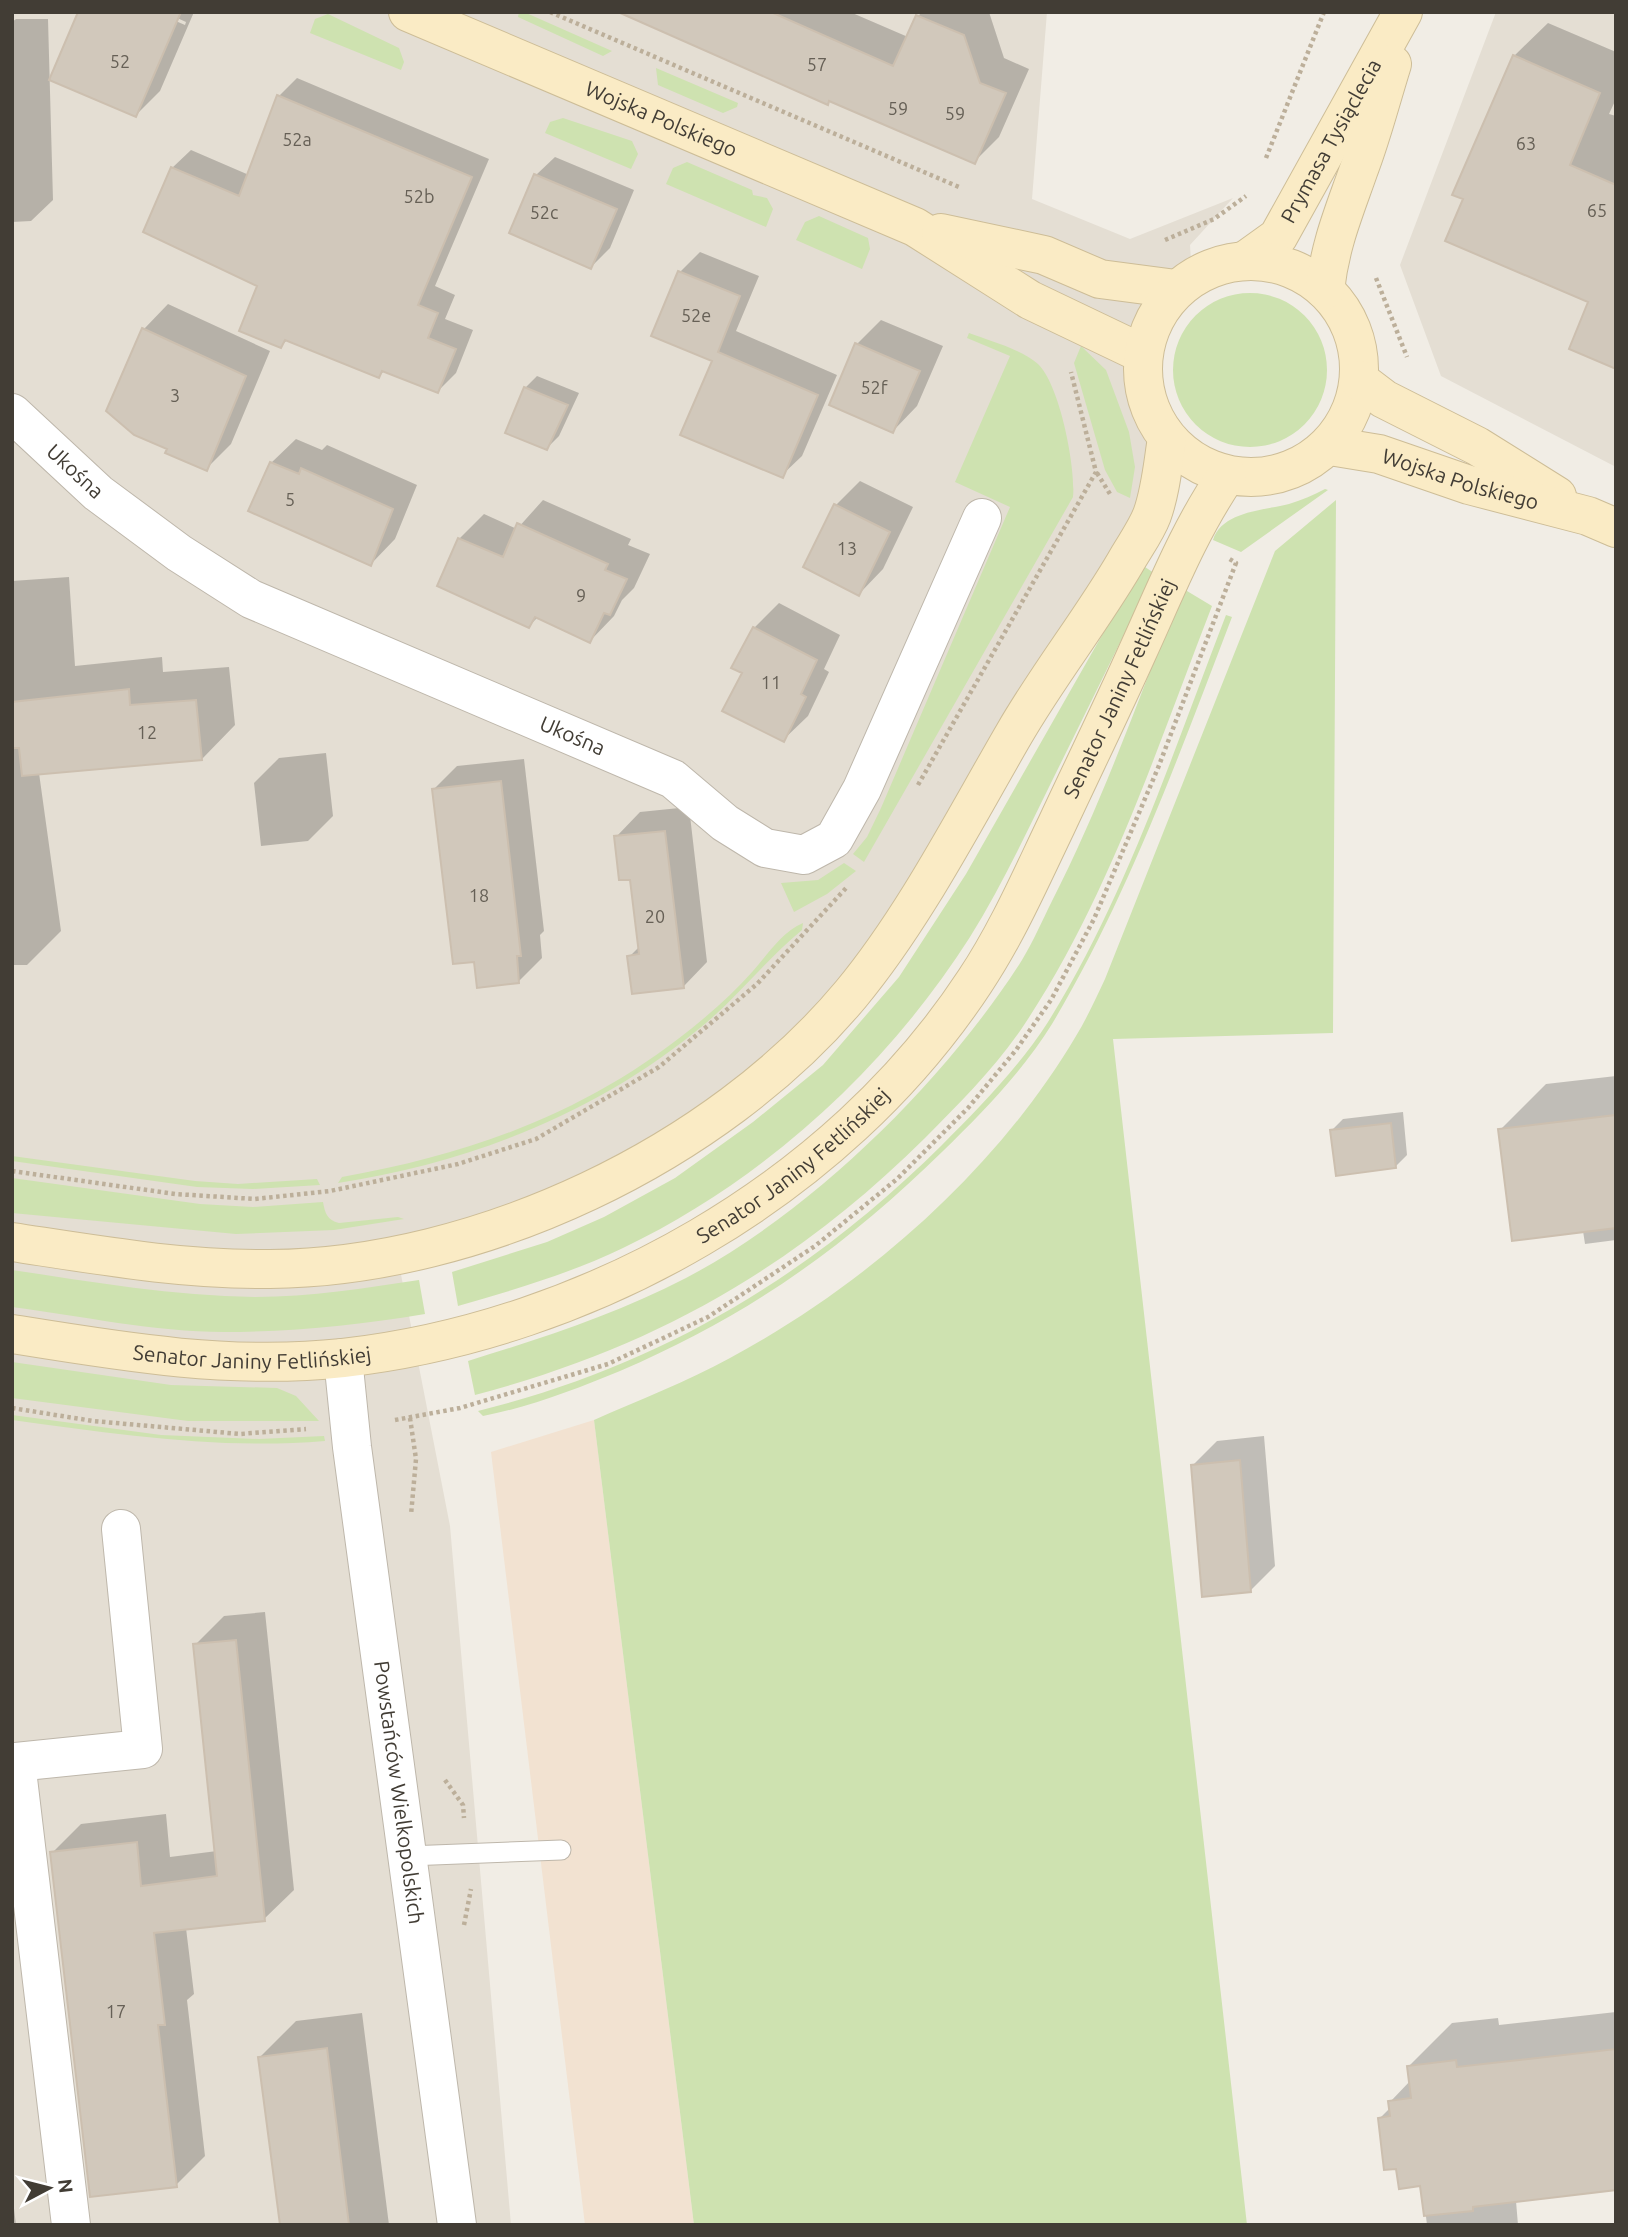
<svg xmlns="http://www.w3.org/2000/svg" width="1628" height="2237" font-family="Ubuntu,sans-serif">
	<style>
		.residential { fill: #e4ded3 }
		.commercial { fill: #f2e2d1 }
		.green { fill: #cee2b0 }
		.shadow { fill: #0003 }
		.building { fill: #d1c8bb; stroke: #ccbfaf; stroke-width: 2 }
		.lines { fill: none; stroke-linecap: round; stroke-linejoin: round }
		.lane-casing { stroke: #beb7ab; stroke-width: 21 }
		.street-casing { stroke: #beb7ab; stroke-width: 40 }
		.secondary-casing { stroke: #cdbd97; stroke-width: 40 }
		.path { stroke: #bcaf9a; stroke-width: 4.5; stroke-dasharray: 3.5 3.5; stroke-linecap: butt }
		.lane { stroke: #fff; stroke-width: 19 }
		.street { stroke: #fff; stroke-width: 38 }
		.secondary { stroke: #faebc5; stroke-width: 38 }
		.labels { text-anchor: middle; stroke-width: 5; stroke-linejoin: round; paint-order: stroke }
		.number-label { font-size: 18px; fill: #666056 }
		.street-label { font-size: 21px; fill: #423d35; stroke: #fff }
	</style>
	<rect width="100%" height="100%" fill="#f1ede5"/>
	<path class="residential" d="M12,12h1035l-15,187 98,40 103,-41 -43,47 2,32 -29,26 -16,32 -5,38 5,31 20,34 -5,41 -235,406 -219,237 -311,132 53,272 61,699h-499z
		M1496,12h120v455l-175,-91 -41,-111z"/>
	<path class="commercial" d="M594,1420l100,805h-109l-94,-773z"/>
	<path class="green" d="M519,12h5l88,39 -9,5 -85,-39z
		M328,14l71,34 5,14 -3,8 -91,-37 5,-14z
		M656,68l82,35 -1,4 -14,6 -65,-28z
		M563,118l69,23 6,13 -7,15 -86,-36 5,-11z
		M687,162l65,28 1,5 14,3 6,11 -7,18 -100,-43 7,-16z
		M819,216l49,22 2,11 -8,20 -66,-29 9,-18z
		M1173 370a77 77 0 1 1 154 0a77 77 0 1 1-154 0Z
		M969,333c21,8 52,16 69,31 22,21 38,104 35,133l-209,365 -11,-8 14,-17 14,-29 129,-301 -55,-25 55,-126 -43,-18z
		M1081,346l25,24 23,62 6,35 -5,31 -13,-6 -12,-22 -31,-107z
		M1325,489l3,1 -87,62 -28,-12c9,-29 53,-30 76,-36 13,-4 25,-9 36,-15z
		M1336,500l-3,533 -220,6 134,1186h-553l-100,-805c45,-20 92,-38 136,-62 137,-74 266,-187 346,-322 11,-18 20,-38 29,-57l170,-428z
		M1142,565l12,8c-35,72 -70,143 -105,214 -25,51 -49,102 -79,150 -84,132 -206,243 -347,311 -52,25 -109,42 -165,58l-6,-34 95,-30 57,-25 71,-39 78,-56 70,-57 76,-88 67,-103z
		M1182,588l30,18c-56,144 -105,297 -192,425 -27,39 -62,74 -95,107 -131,130 -272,210 -450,257l-7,-34c75,-23 148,-47 218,-83 127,-67 259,-197 336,-318 11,-18 20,-39 30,-59 51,-100 89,-208 130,-313z
		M1226,615l6,2c-53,138 -104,280 -180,407 -29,47 -70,89 -109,127 -99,97 -195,165 -323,220 -44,18 -90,36 -137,45l-5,-5c182,-45 332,-135 464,-266 38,-38 77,-78 106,-123 78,-125 125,-270 178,-407z
		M844,863l12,8 -29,23 -33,18 -13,-29 37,-3z
		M803,923l-1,7c-34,28 -62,64 -96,93 -106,89 -233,139 -368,160l4,-6c136,-24 254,-68 361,-158 18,-15 35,-31 50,-48 15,-17 29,-39 50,-48z
		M12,1156l183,25 43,3 79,-5 3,6 -67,4 -56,-2 -185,-26z
		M12,1178l188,26 53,3 70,-5c2,11 4,18 16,21l59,-6 6,2 -70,11 -98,4 -224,-21z
		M12,1270c81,12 162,26 243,27 56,0 110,-9 164,-17l6,34c-67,11 -133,18 -201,18 -70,0 -142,-16 -212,-25z
		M12,1362l159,23 106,3 19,8 23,25h-131l-176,-23z
		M12,1415l149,20 98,4 65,-3 1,5c-106,9 -208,-7 -313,-21z"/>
	<path class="shadow" d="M155,12l30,13 1,-3 -22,-10h30l-34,79 -24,24z
		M693,12h157l58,25 13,-25h68l15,46 25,11 -30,68 -25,25 -143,-63 -4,4z
		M16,19h32l5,181 -22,21 -19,1v-200z
		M1548,23l68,29v47l-7,15 7,2v251l-23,-65 -128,-104 49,-142z
		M297,78l192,81 -54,127 20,9 -10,24 28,11 -17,43 -18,18 -53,-21 -6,6 -91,-37 -7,7 -22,-61 -87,-117 19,-18 58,25 30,-79z
		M555,157l79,33 -24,58 -19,19 -55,-92z
		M700,252l59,24 -23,55 101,44 -35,81 -20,19 -68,-115 -34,-88z
		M168,304l102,47 -39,93 -25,25 -98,-58 36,-82z
		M881,320l62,26 -26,60 -24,25 -36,-87z
		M537,376l42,17 -20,43 -12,12 -22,-60z
		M296,439l26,11 5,-5 90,40 -22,54 -24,25 -100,-101z
		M860,481l53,26 -30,62 -24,25 -23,-89z
		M543,500l88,39 -3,6 22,9 -16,34 -12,12 -8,16 -24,25 -52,-24 -9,9 -70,-87 25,-25 33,15z
		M69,577l6,89 87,-9 1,15 66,-5 6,58 -33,34 -163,14 22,158 -34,34h-15v-384z
		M779,603l61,32 -16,34 5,3 -21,44 -25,24 -38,-68 9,-44z
		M326,753l7,63 -25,25 -47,5 -7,-63 25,-25z
		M524,759l20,172 -4,4 2,23 -23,23 -44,-21 -41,-171 23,-23z
		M689,807l18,155 -24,25 -54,-30 11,-11 -8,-68 -16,-41 24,-25z
		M1616,1076v164l-31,4 -2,-13 -83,-101 46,-46z
		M1403,1112l4,43 -12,12 -64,-36 12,-12z
		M1264,1436l11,130 -25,25 -57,-126 24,-24z
		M265,1612l29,278 -30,29 -78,9 8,66 -7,6 18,156 -29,29 -124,-332 29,-29 85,-10 4,43 47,-6 -22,-206 29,-29z
		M1616,2012v178l-100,11 2,24h-91l-5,-41 -24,-17 -18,-49 10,-10v-6l21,-22 -2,-14 43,-43 46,-5 1,7z
		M362,2013l27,212h-107l-22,-168 36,-36z
		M12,2192l4,33h-4z"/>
	<path class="building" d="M78,12h103l-45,105 -87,-37z
		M618,12h153l122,54 23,-51 48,20 16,48 26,10 -31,71 -146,-63 -1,4z
		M1513,55l87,38 -30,72 46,20v184l-47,-20 19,-47 -143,-61 18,-42 -11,-4z
		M277,95l195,82 -54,128 20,8 -10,25 28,11 -18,44 -56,-22 -3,7 -94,-38 -4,8 -42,-17 18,-45 -114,-54 28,-65 68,29z
		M534,174l83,35 -26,60 -82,-36z
		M678,271l62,25 -22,56 100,43 -35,83 -103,-43 32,-74 -61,-25z
		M142,328l104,48 -39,95 -42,-18 2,-4 -33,-14 -28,-24z
		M855,343l65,28 -27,62 -64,-28z
		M524,387l44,18 -21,45 -42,-17z
		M270,462l29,12 2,-6 92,41 -22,57 -123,-55z
		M834,504l56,28 -31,64 -56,-29z
		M517,523l91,41 -3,6 22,9 -17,36 -6,-2 -14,30 -55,-26 -6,11 -92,-42 21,-48 45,19z
		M753,627l64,33 -16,34 5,3 -22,45 -62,-31 20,-38 -11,-5z
		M129,689l1,16 66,-5 6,60 -180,16 -3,-28h-7v-46z
		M501,781l20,175h-4l2,27 -42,5 -3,-26 -21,2 -21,-175z
		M665,831l19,157 -52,6 -5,-38 12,-2 -9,-74h-11l-5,-44z
		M1616,1115v113l-104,13 -14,-112z
		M1391,1123l5,45 -60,8 -6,-46z
		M1240,1460l11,132 -49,5 -11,-132z
		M236,1640l29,281 -111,12 11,92h-7l19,162 -87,10 -40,-345 87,-10 4,44 76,-10 -24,-232z
		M327,2048l22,177h-69l-22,-168z
		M1616,2049v141l-143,17v4l-49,5 -4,-30 -21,3 -3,-20 -12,1 -6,-52 12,-2 -2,-15 23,-3 -4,-32 49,-6 1,7z"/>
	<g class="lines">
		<g class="lane-casing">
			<path id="lane" d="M408,1856l153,-6"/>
		</g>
		<g class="street-casing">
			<g id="street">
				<path id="s1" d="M12,413l86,80 81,60 72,46 422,180 52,44 40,25 39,7 30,-16 28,-50 120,-271"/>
				<path id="s2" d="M343,1358l9,89 105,778"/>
				<path d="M71,2225l-55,-463 127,-13 -22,-220"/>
			</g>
		</g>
		<g class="secondary-casing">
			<g id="secondary">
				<path id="s3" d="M408,12l507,215 115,73 113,54"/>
				<path d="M941,233l103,22 56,24 76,10"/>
				<path id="s4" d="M1246,260l32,-23 125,-225"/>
				<circle cx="1251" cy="369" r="108"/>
				<path d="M1325,290c5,-46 19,-78 34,-121 13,-34 22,-70 33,-105"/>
				<path d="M1359,380l25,19 93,47 80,50"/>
				<path id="s5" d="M1330,446l49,8 90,31 119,31 28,12"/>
				<path d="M12,1242c86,13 171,28 258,27 209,-2 447,-114 581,-275 63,-76 113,-174 163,-260 34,-59 77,-113 111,-171 9,-16 21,-32 27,-48 9,-25 11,-52 15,-77"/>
				<path id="s6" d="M12,1334c111,18 218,36 331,24 246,-28 495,-168 632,-377 32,-48 56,-103 81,-155 27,-58 55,-115 81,-173 28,-61 52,-123 90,-178"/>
			</g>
		</g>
		<path class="path" d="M550,12l409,175
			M1266,158l58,-146
			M1165,240l49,-21 32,-23
			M1376,278l31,79
			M1097,473l13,21
			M918,785l178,-313 -25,-100
			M12,1171l163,23 80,5 75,-8 128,-27 78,-25 123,-72 98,-83 91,-98
			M12,1408l81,13 147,13 66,-5
			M410,1418l6,41 -5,56
			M395,1420l65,-12 148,-44 100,-47 107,-71 82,-67 71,-71 48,-58 35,-50 43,-81 64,-151 78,-205 -8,-5
			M445,1780l18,25 1,13
			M464,1925l7,-36"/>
		<use href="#lane" class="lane"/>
		<use href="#street" class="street"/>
		<use href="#secondary" class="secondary"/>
	</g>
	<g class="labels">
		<g class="number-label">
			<text x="120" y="68">52</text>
			<text x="817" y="71">57</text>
			<text x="898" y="115">59</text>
			<text x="955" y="120">59</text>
			<text x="297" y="146">52a</text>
			<text x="1526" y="150">63</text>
			<text x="419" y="203">52b</text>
			<text x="1597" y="217">65</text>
			<text x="544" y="219">52c</text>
			<text x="696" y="322">52e</text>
			<text x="874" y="394">52f</text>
			<text x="175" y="402">3</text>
			<text x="290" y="506">5</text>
			<text x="847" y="555">13</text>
			<text x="581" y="602">9</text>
			<text x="771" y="689">11</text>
			<text x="147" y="739">12</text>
			<text x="479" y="902">18</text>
			<text x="655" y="923">20</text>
			<text x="116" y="2018">17</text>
		</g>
		<g class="street-label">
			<text dy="7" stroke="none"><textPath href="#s3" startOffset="275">Wojska Polskiego</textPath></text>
			<text dy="7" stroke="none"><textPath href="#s4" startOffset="149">Prymasa Tysiąclecia</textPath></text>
			<text dy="7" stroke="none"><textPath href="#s1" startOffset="86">Ukośna</textPath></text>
			<text dy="7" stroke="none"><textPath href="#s5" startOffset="135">Wojska Polskiego</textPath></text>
			<text dy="7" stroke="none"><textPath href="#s6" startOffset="1418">Senator Janiny Fetlińskiej</textPath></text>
			<text dy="7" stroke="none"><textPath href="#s1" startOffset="653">Ukośna</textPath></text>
			<text dy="7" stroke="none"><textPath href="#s6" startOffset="830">Senator Janiny Fetlińskiej</textPath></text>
			<text dy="7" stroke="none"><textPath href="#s6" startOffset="242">Senator Janiny Fetlińskiej</textPath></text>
			<text dy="7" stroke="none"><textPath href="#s2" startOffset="438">Powstańców Wielkopolskich</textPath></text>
		</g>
	</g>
	<rect width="1628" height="2237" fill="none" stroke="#423d35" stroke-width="28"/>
	<g transform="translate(49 2188) rotate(83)" stroke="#ffffff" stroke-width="5" paint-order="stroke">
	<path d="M0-5L12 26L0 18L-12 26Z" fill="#423d35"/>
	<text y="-10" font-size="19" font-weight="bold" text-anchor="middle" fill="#423d35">N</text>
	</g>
</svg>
